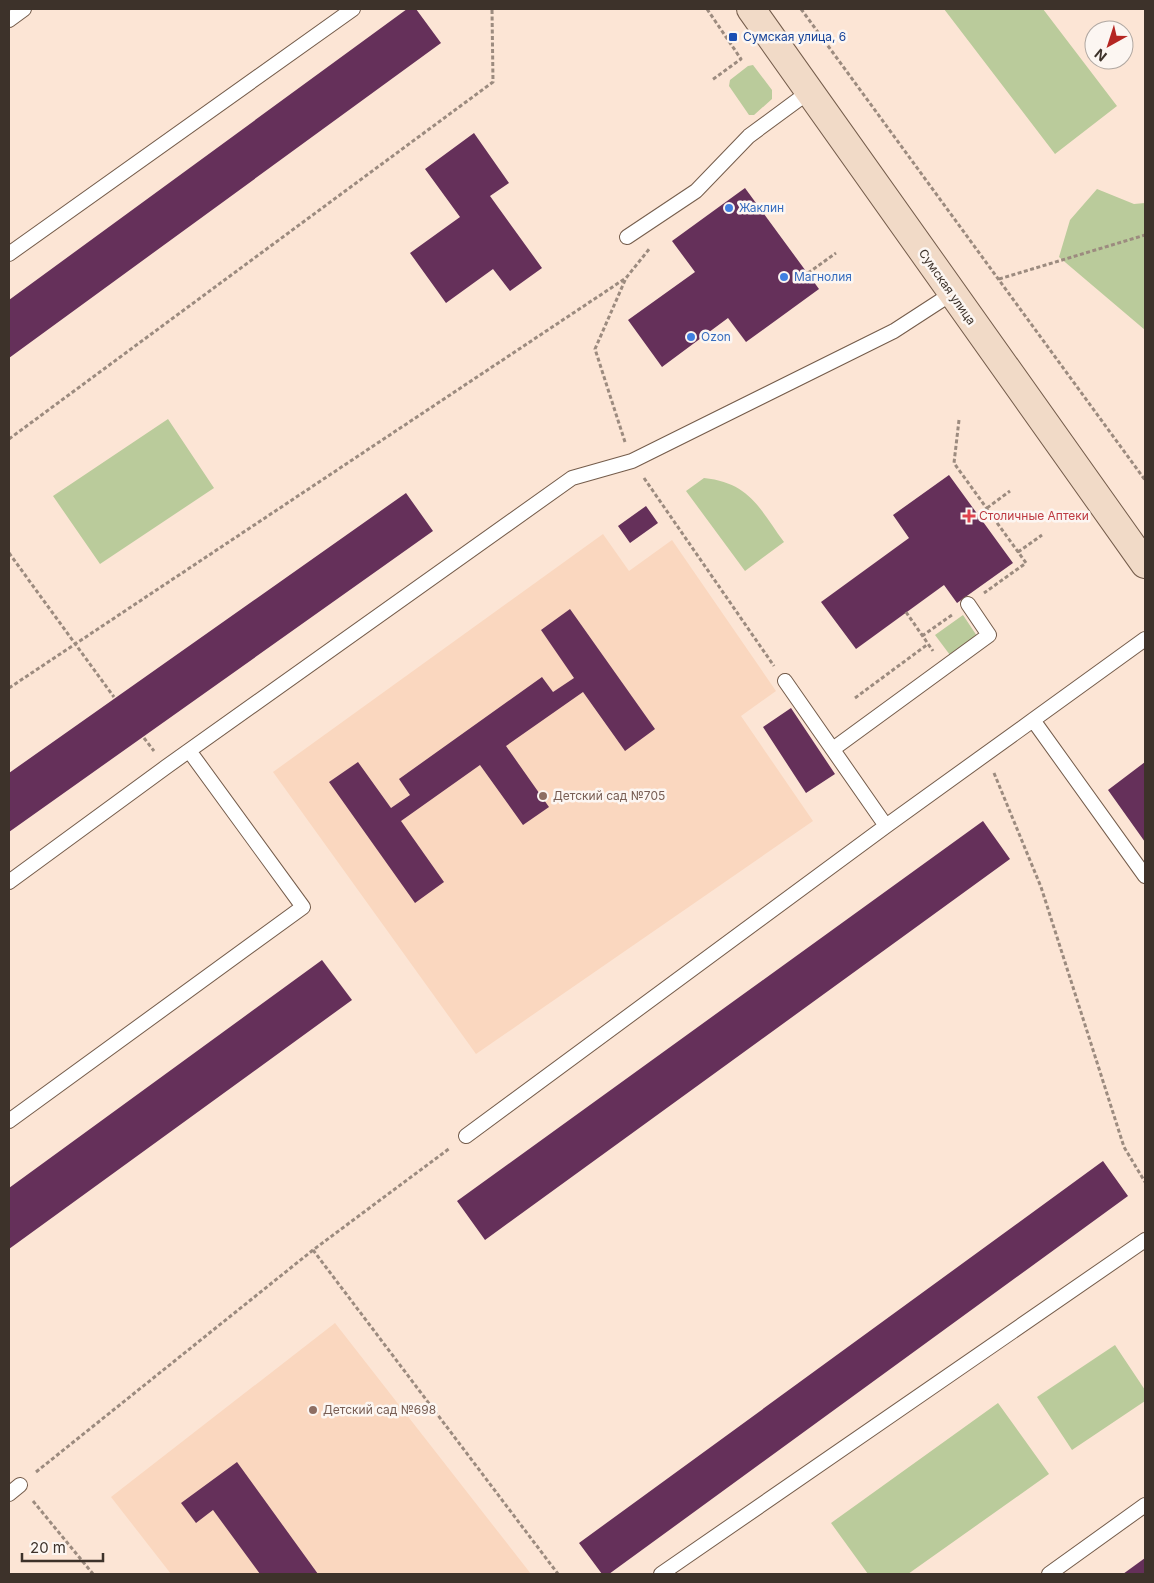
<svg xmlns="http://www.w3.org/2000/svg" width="1154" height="1583" font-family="Inter,sans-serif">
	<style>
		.built { fill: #fad7bf }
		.green { fill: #bacb9b }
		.building { fill: #65305a }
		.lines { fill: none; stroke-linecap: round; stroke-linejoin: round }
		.lane-casing { stroke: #745c4b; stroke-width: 16 }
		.secondary-casing { stroke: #745c4b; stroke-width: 30 }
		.path { stroke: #9c8b7f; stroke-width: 3; stroke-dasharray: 4 2.5; stroke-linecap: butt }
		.lane { stroke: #fff; stroke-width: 14 }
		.secondary { stroke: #f1dac7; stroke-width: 28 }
		.transit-dot { fill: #1a4fb4; stroke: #fcf6f2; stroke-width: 2 }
		.shop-dot { fill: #3f7fe0; stroke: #fcf6f2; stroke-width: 2 }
		.health-dot { fill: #e0444e; stroke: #fcf6f2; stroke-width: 2 }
		.education-dot { fill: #8d6e63; stroke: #fcf6f2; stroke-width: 2 }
		.labels { text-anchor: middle; stroke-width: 5; stroke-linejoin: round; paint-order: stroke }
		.transit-label { font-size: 12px; fill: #164399; stroke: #fcf6f2; text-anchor: start }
		.shop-label { font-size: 12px; fill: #366cbe; stroke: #fcf6f2; text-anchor: start }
		.street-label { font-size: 12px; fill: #3d322a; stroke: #fcf6f2 }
		.health-label { font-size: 12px; fill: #be3a42; stroke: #fcf6f2; text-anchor: start }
		.education-label { font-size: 12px; fill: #785e54; stroke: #fcf6f2; text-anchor: start }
	</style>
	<rect width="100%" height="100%" fill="#fce5d5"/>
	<path class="built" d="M603,534l26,37 43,-31 104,151 -35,25 72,105 -337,233 -203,-282z
		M335,1323l196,251h-360l-60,-77z"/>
	<path class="green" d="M944,9h99l74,97 -62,48z
		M753,65l19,25v9l-18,16h-5l-20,-29 1,-6 18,-14z
		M1097,189l37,15 11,-1v127l-86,-73 11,-37z
		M168,419l46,69 -114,76 -47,-68z
		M704,478c46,5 55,30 80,64l-39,29 -59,-80z
		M963,615l14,21 -27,19 -15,-20z
		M1115,1345l30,45v11l-73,49 -35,-53z
		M998,1403l51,71 -141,100h-40l-37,-51z"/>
	<path class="building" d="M407,9h9l25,34 -432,315v-58z
		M474,133l35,50 -19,13 52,72 -32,23 -17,-22 -47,34 -36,-50 50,-36 -35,-48z
		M745,188l74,101 -73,53 -18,-24 -66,49 -34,-47 67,-48 -23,-31z
		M949,475l64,88 -56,40 -13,-18 -88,64 -35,-47 88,-64 -16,-23z
		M406,493l27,38 -424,301v-59z
		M646,506l12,17 -28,20 -12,-17z
		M570,609l85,120 -30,22 -42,-59 -77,54 43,61 -26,18 -43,-60 -79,56 43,61 -29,21 -86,-121 29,-20 33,46 19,-13 -11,-16 143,-102 11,15 21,-14 -33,-48z
		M791,708l44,66 -29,19 -43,-66z
		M1145,762v80l-37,-52z
		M983,821l27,38 -525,381 -28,-39z
		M322,960l30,40 -343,249v-61z
		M1103,1161l25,35 -519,378h-7l-23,-31z
		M237,1462l81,112h-58l-47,-64 -17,13 -15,-20z
		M1145,1558v16h-22z"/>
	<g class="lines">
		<g class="lane-casing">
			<path id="lane" d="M9,20l15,-11
				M627,237l69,-46 53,-55 61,-45
				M9,254l344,-245
				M1145,639l-112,81 112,156
				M785,681l101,145
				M833,749l156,-114 -21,-31
				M9,882l157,-115 406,-289 60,-17 262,-130 57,-37
				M9,1121l294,-214 -113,-155
				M466,1136l420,-310 147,-106
				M9,1494l11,-9
				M661,1574l484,-334
				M1049,1574l96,-69"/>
		</g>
		<g class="secondary-casing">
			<path id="secondary" d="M751,9l394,555"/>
		</g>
		<path class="path" d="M707,9l34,50 -29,21
			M801,9l344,471
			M808,273l28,-20
			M999,279l146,-44
			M959,420l-5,43 72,100 -42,30
			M9,439l484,-357 -1,-73
			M625,442l-30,-93 31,-71 24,-30
			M644,478l130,188
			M987,508l23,-17
			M1018,552l24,-17
			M9,553l105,144
			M906,612l27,39
			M922,636l30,-21
			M9,688l617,-410
			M855,698l73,-54
			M144,738l10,13
			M994,773l47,114 83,260 21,35
			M313,1250l245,324
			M36,1472l277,-222 137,-102
			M33,1501l60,73"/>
		<use href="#lane" class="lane"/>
		<use href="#secondary" class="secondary"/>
	</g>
	<rect class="transit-dot" x="728" y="32" width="10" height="10" rx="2.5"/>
	<g class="shop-dot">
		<circle cx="729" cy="208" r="5"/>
		<circle cx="784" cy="277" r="5"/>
		<circle cx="691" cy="337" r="5"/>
	</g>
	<path class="health-dot" d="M966.5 508.5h5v5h5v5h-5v5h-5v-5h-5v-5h5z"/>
	<g class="education-dot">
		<circle cx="543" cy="796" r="5"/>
		<circle cx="313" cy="1410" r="5"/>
	</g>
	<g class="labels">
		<g class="transit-label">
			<text x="743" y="41">Сумская улица, 6</text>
		</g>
		<g class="shop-label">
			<text x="739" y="212">Жаклин</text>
			<text x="794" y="281">Магнолия</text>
			<text x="701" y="341">Ozon</text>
		</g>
		<g class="street-label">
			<text transform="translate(947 287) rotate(55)" y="4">Сумская улица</text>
		</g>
		<g class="health-label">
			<text x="979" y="520">Столичные Аптеки</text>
		</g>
		<g class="education-label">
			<text x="553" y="800">Детский сад №705</text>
			<text x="323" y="1414">Детский сад №698</text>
		</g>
	</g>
	<rect width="1154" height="1583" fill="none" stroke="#3d322a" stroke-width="20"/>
	<g transform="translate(1109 45) rotate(219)"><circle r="24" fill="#fcf6f2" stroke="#b0a8a2"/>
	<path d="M0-4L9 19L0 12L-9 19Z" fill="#b52622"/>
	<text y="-8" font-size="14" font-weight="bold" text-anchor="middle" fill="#3d322a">N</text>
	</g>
	<path d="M22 1553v8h81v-8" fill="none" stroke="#3d322a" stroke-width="2.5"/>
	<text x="30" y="1553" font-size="15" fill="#3d322a" stroke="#fcf6f2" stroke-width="4" paint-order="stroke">20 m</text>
</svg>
